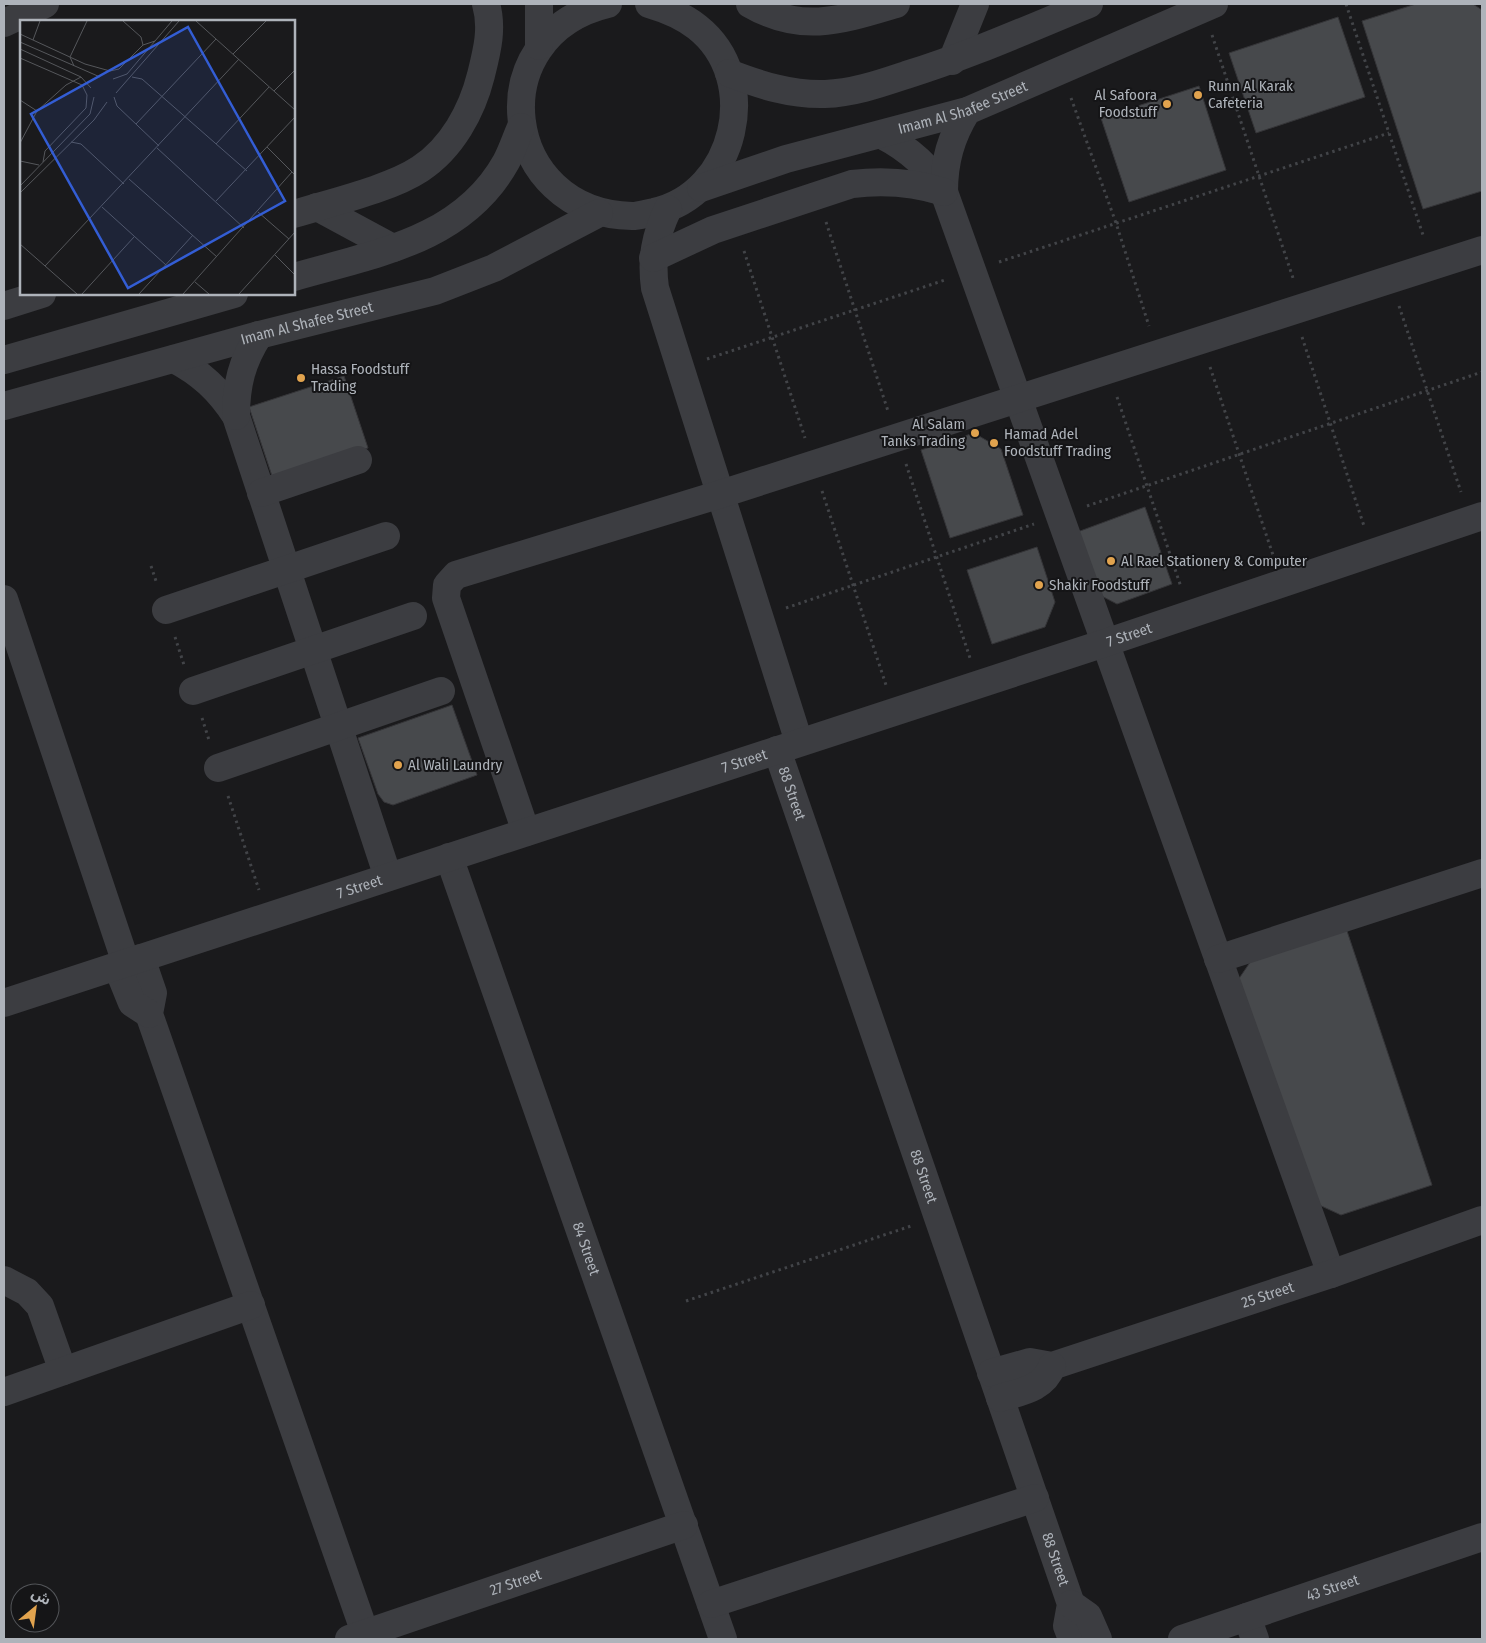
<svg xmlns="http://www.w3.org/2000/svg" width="1486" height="1643" font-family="'Fira Sans Condensed','Noto Sans Arabic',sans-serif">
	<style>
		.building { fill: #47494c; stroke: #353538 }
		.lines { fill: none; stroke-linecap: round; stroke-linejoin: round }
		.path { stroke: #424448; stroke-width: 3; stroke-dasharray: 2.5 4; stroke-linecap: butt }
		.minor { stroke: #3c3d41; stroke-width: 28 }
		.poi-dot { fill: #e1a34e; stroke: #151517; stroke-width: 2 }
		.labels { text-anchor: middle; stroke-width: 4; stroke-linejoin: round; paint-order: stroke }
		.poi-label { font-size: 15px; fill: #aeb3ba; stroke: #151517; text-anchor: start }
		.street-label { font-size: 15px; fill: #aeb3ba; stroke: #151517 }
		.inset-road { fill: none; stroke: #55575b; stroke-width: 1 }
		.view { fill: #335dd4; fill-opacity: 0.15; stroke: #335dd4; stroke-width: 2.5 }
		.inset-edge { fill: none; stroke: #aeb3ba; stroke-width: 2.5 }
	</style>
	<rect width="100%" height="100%" fill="#1a1a1c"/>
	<path class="building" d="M1416,4h57l9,6v181l-59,18 -61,-188z
		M1338,17l27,80 -109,36 -27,-80z
		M1199,86l27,84 -97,32 -28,-84z
		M344,376l24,72 -95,31 -24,-72z
		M974,433l27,16 22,66 -73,23 -29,-88z
		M1145,507l27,77 -55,20 -25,-13 -20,-57z
		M1037,547l18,55 -10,25 -53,17 -25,-74z
		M452,705l25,70 -84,30 -9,-3 -6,-8 -20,-56z
		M1346,928l86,257 -91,30 -24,-11 -79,-224 15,-22z"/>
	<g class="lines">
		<path class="path" d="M1346,4l78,234
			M1212,35l82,246
			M1071,98l45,125 33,103
			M826,222l62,189
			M744,251l61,187
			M999,262l390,-129
			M1399,306l62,186
			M1302,337l62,189
			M707,359l238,-79
			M1210,367l63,188
			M1117,397l64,190
			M906,464l64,194
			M822,491l64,194
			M1087,506l395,-134
			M151,566l6,18
			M786,608l248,-84
			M175,637l9,28
			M202,718l7,22
			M228,796l31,94
			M686,1301l225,-75"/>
		<g class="minor">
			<path d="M608,4c-130,31 -108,209 24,212 7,0 15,-3 22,-4 82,-18 109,-133 43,-185 -15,-12 -31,-18 -48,-23"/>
			<path d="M750,4c52,30 92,16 146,0"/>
			<path d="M4,23l41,-19"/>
			<path d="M539,46v-42"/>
			<path d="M952,61l23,-57"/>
			<path d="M729,73c31,12 62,22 96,21 28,-1 54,-10 81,-19 62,-19 122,-46 183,-71"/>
			<path d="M882,135c27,14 47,31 62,57l387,1082"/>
			<path id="s1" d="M701,188l85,-29 181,-48 247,-107"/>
			<path d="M944,192c0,-31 7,-55 23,-81"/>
			<path d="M317,207l76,41"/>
			<path d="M668,209c-13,27 -17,50 -13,79l144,454"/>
			<path d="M294,214c35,-11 96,-25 126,-45 32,-21 52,-58 61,-94 6,-24 12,-47 5,-71"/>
			<path d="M653,258l60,-28 139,-46c33,-4 61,-2 92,8"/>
			<path d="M294,277c79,-23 168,-36 212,-115 6,-11 10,-24 15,-35"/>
			<path d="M4,306l38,-12"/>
			<path d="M174,359c27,14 45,31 62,57l152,461"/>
			<path d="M4,360l230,-66"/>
			<path id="s2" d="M4,406l255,-71 176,-44 59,-23 105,-55"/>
			<path d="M236,416c0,-31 6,-55 23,-81"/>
			<path d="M261,493l97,-33"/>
			<path d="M4,599l122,364"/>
			<path d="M166,610l220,-74"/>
			<path d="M193,691l220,-75"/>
			<path id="s3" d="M777,750l294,854 -4,22 5,13"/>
			<path d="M218,768l223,-77"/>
			<path d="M526,832l-80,-234 1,-13 9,-10 265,-81 761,-244"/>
			<path id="s4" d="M449,857l274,782"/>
			<path d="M141,958l12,35 -4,21 216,619"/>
			<path d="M1218,959l264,-86"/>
			<path d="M117,966l15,37 17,11"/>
			<path id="s5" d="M4,1003l1101,-360 377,-127"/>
			<path d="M4,1280l23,12 13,14 23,65"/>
			<path id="s6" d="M991,1373l39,-11 22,4 279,-92 151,-54"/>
			<path d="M4,1392l247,-87"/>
			<path d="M1000,1398c20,-6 44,-9 52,-32"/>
			<path d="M711,1604l324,-106"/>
			<path d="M1071,1604l17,12 10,23"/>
			<path d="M1247,1617l8,22"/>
			<path id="s7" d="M349,1639l335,-114"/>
			<path id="s8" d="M1182,1639l300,-102"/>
		</g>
	</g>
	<g class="poi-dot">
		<circle cx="1198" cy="95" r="5"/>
		<circle cx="1167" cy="104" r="5"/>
		<circle cx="301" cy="378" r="5"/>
		<circle cx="975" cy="433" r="5"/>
		<circle cx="994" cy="443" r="5"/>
		<circle cx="1111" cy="561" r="5"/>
		<circle cx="1039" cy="585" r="5"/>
		<circle cx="398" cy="765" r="5"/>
	</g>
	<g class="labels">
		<g class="poi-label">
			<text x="1208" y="91">Runn Al Karak<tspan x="1208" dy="17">Cafeteria</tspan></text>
			<text x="1157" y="100" text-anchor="end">Al Safoora<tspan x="1157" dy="17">Foodstuff</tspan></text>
			<text x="311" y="374">Hassa Foodstuff<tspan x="311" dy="17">Trading</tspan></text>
			<text x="965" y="429" text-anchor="end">Al Salam<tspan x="965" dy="17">Tanks Trading</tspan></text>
			<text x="1004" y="439">Hamad Adel<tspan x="1004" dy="17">Foodstuff Trading</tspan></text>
			<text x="1121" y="566">Al Rael Stationery &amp; Computer</text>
			<text x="1049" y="590">Shakir Foodstuff</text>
			<text x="408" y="770">Al Wali Laundry</text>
		</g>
		<g class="street-label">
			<text dy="5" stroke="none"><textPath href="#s1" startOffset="274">Imam Al Shafee Street</textPath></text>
			<text dy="5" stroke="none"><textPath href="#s2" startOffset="314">Imam Al Shafee Street</textPath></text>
			<text dy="5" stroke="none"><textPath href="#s5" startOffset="1184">7 Street</textPath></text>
			<text dy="5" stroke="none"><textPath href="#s5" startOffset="779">7 Street</textPath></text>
			<text dy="5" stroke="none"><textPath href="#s3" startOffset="46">88 Street</textPath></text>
			<text dy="5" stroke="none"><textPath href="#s5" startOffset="374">7 Street</textPath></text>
			<text dy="5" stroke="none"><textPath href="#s3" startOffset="451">88 Street</textPath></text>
			<text dy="5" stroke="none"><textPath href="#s4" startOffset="415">84 Street</textPath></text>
			<text dy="5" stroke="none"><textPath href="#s6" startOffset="290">25 Street</textPath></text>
			<text dy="5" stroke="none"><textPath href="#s3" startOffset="856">88 Street</textPath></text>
			<text dy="5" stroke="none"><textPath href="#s7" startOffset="176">27 Street</textPath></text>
			<text dy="5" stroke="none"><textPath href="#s8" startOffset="159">43 Street</textPath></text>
		</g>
	</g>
	<g transform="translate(20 20)">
		<rect width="275" height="275" fill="#1a1a1c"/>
		<path class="inset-road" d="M103,1l18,16 2,8M176,1l99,89M0,14l65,30 25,7 9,-2 24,-24 12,-4M13,20l7,-19M0,22l80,35M0,29l61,28 10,11M213,34l33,-33M0,38l62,27 5,10 -1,13 -41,43 -2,11M54,46l-4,-9 17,-36M112,57l10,2 105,92M93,59l14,-5 45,-53M254,71l21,-21M96,73l63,-72M94,77l3,9 42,40M0,80l17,11M116,104l80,-85M51,122l10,2 43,40M0,123l17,-32 29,-26 15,-8M196,124l53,-57M247,127l28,28M137,128l87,80M0,141l19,4M109,159l88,78M0,166l70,-72 4,-17M0,173l74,-73 13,-18M196,181l79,-84M82,187l64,58M238,192l31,27M0,224l57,50M255,235l20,20M25,246l194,-207M175,262l14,12M62,274l52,-57M119,274l54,-59M163,274l109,-122M219,274l56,-62"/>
		<path class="view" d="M168,7l97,174 -157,87 -97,-174z"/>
		<rect width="275" height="275" class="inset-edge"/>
	</g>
	<rect width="1486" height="1643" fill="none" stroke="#aeb3ba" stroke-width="10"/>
	<g transform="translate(35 1608) rotate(29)"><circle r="24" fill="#151517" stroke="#525458"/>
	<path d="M0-4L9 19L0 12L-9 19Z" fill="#e1a34e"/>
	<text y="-8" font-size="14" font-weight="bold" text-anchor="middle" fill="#aeb3ba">ش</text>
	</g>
</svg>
